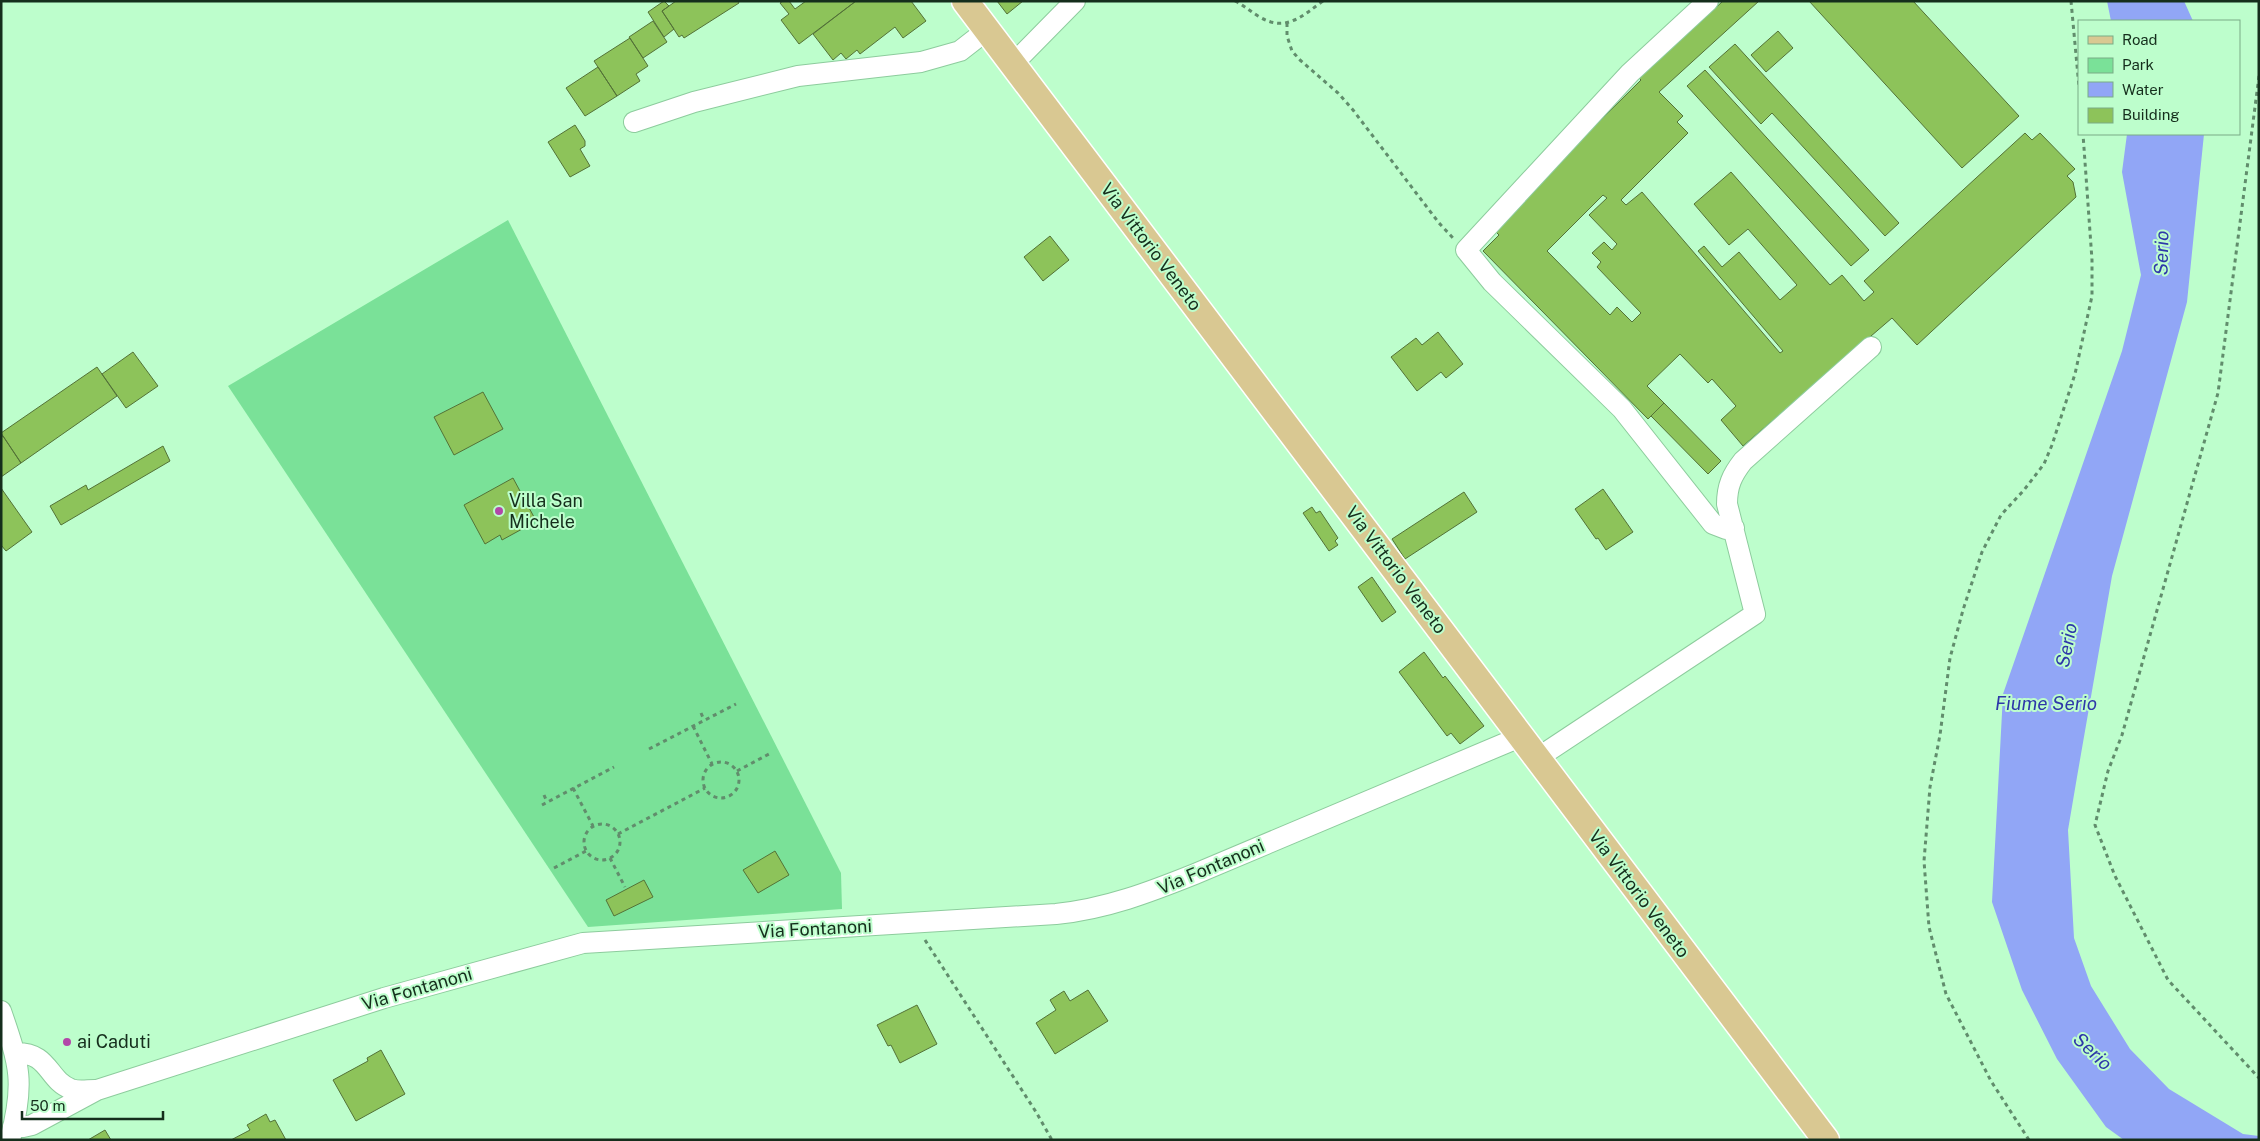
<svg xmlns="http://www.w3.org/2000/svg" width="2260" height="1141" font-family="'Public Sans',sans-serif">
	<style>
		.green { fill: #7ae198 }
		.water { fill: #91a6f6 }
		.building { fill: #8dc35a; stroke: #537237; fill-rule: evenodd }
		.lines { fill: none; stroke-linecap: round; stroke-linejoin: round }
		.minor-casing { stroke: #8dcc9d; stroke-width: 22 }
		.major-casing { stroke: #fff; stroke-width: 29 }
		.path { stroke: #618d6c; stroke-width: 3; stroke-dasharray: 4 4; stroke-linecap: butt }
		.minor { stroke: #fff; stroke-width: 20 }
		.major { stroke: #d9c892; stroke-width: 26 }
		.poi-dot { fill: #b247a8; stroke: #bdfecc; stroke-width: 2 }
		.labels { text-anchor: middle; stroke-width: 4; stroke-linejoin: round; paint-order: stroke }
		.street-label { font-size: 18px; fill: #152e1c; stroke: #bdfecc }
		.poi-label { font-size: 18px; fill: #152e1c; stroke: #bdfecc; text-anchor: start }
		.water-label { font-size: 19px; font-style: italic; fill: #2e38a9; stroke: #bdfecc }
	</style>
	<rect width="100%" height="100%" fill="#bdfecc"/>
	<path class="green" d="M508,220l333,653 1,36 -254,18 -360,-541z"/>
	<path class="water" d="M2107,1h77l9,20h-82z
		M2127,134h77l-17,168 -75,274 -35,201 -9,53 6,108 17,48 39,63 39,40 74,45 16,2v4h-135l-18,-13 -49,-68 -35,-69 -30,-88 11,-208 119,-343 19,-76 -19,-103z"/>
	<path class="building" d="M664,1l5,5 -7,5 12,18 -10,8 -16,-25z
		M676,1h62l1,2 -55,35 -2,-3 -3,2 -17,-26z
		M783,1h6l6,8 11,-8h50l-57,43 -18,-24 8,-6 -9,-11z
		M856,1h55l15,20 -23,17 -8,-11 -35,27 -3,-4 -11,9 -5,-6 -8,7 -20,-26z
		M997,1h26l-16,13z
		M1723,1h36l-100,91 24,24 -6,6 11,11 -67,67 5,5 16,-13 138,161 3,-2 -85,-100 6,-5 18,21 17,-15 41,48 17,-15 -49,-56 -19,16 -35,-41 37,-32 99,113 12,-10 22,26 10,-9 -10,-11 161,-148 7,7 8,-7 35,36 -8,7 6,6 3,15 -159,148 -25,-27 -149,128 -22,-26 15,-14 -24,-27 -4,4 -28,-29 -33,32 17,17 -16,16 -165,-168 16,-16 -7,-7 149,-148 -2,-2zM1603,195l4,3 -18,17 28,29 -5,6 -8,-8 -12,11 9,9 -4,5 44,46 -9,9 -15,-15 -7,8 -63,-64z
		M1809,1h104l106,115 -57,52z
		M653,21l14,21 -24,16 -14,-21z
		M1778,31l15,17 -27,24 -15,-17z
		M630,38l18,28 -12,8 4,7 -23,15 -23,-35z
		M1735,44l164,179 -14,13 -113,-123 -11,11 -52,-57z
		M598,67l19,29 -32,20 -19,-28z
		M1705,70l164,180 -18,16 -164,-180z
		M575,125l10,16v5l-5,3 10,17 -20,11 -22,-35z
		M1050,236l19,24 -26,21 -19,-24z
		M1438,332l25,32 -17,14 -5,-6 -24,19 -26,-34 25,-19 6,7z
		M133,352l25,34 -32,22 -24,-34z
		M97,367l20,29 -96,67 -20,-30z
		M483,392l20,37 -49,26 -20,-38z
		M1664,403l57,58 -13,13 -57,-58z
		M3,436l18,27 -20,14v-40z
		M163,446l7,15 -109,64 -11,-19 36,-21 2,5z
		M513,478l21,39 -13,7 3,4 -22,12 -2,-5 -15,9 -21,-39z
		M1,488l31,44 -26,19 -5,-6z
		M1603,489l30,43 -27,18 -8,-12 -2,1 -21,-30z
		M1464,492l13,20 -72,47 -13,-20z
		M1312,507l4,6 4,-2 18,27 -3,3 3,4 -9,6 -26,-38z
		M1372,577l24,35 -14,10 -24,-35z
		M1424,652l19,26 2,-2 39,50 -24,18 -9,-11 -4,3 -48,-64z
		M775,851l14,24 -31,18 -15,-23z
		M644,880l9,17 -39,19 -8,-16z
		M1088,990l20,31 -53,33 -19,-31 20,-13 -6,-10 14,-9 6,10z
		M917,1005l20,39 -37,19 -9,-18 -3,1 -11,-21z
		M381,1050l24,44 -49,27 -23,-41 35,-19 -1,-3z
		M266,1114l4,8 5,-2 11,20h-55l19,-10 -3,-5z
		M105,1130l6,10h-23z"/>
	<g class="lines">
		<g class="minor-casing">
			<path id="minor" d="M1708,1l-78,72 -164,177 26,32 130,127 91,115 13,5 8,-1
				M1012,65l63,-64
				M634,122l60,-20 104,-26 123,-14 39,-11 27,-21
				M1536,759l219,-145 -28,-110c0,-18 5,-29 16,-43l128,-114
				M1,1011c19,55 24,72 9,129
				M15,1053c35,-1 32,27 56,36 7,3 16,1 24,1
				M13,1126l10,1 9,-2 65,-35 287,-92 199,-55 473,-29c50,-5 94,-22 139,-40l325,-137"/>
		</g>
		<g class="major-casing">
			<path id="major" d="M965,1l861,1139"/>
		</g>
		<path class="path" d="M1235,1c8,4 15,10 23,15 27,17 43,1 65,-15
			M2071,1l8,86
			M1287,23v13l5,15 8,9 38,33 15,17 86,113 14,15
			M2259,76l-41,317 -96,342 -14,36 -13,54 20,51 53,104 91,98
			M701,713l3,7
			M693,726l19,38
			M649,749l87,-45
			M703 780a18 18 0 1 1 36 0a18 18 0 1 1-36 0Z
			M737,771l32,-17
			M573,788l20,38
			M544,795l3,7
			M542,805l72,-38
			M584 842a18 18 0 1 1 36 0a18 18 0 1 1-36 0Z
			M618,834l87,-46
			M610,858l15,29
			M554,868l32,-17
			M925,940l111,172 16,28
			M2029,1140l-38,-59 -45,-87 -17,-67 -5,-66 6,-74 10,-52 10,-77 13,-48 19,-58 19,-37 23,-25 20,-26 8,-19 23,-71 17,-78v-36l-9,-126"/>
		<use href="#minor" class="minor"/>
		<use href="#major" class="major"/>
	</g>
	<g class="poi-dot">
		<circle cx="499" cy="511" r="5"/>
		<circle cx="67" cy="1042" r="5"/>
	</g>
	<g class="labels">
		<g class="street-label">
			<text transform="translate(1151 247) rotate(53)" y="6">Via Vittorio Veneto</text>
			<text transform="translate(1396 570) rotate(53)" y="6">Via Vittorio Veneto</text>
			<text transform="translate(1211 867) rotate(-23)" y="6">Via Fontanoni</text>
			<text transform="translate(1639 894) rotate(53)" y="6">Via Vittorio Veneto</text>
			<text transform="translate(815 929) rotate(-3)" y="6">Via Fontanoni</text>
			<text transform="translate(417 989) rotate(-16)" y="6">Via Fontanoni</text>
		</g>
		<g class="poi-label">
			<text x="509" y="507">Villa San<tspan x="509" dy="21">Michele</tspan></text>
			<text x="77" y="1048">ai Caduti</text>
		</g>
		<g class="water-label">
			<text transform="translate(2161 253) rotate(-89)" y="7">Serio</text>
			<text transform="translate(2066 645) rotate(-79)" y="7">Serio</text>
			<text x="2046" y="710">Fiume Serio</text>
			<text transform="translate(2093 1051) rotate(43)" y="7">Serio</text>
		</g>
	</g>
	<rect width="2260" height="1141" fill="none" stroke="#152e1c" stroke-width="5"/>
	<rect x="2078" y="20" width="162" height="115" fill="#bdfecc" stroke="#7aab86"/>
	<rect x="2088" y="36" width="25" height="8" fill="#d9c892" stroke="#7aab86"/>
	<text x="2122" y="45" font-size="15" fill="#152e1c">Road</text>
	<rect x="2088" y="58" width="25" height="15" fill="#7ae198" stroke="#7aab86"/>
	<text x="2122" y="70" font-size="15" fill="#152e1c">Park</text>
	<rect x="2088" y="82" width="25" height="15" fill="#91a6f6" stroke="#7aab86"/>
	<text x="2122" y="95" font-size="15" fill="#152e1c">Water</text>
	<rect x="2088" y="108" width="25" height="15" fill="#8dc35a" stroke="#7aab86"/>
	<text x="2122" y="120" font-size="15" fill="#152e1c">Building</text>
	<path d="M22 1111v8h141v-8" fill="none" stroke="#152e1c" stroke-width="2.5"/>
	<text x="30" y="1111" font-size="15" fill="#152e1c" stroke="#bdfecc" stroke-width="4" paint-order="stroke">50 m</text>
</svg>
